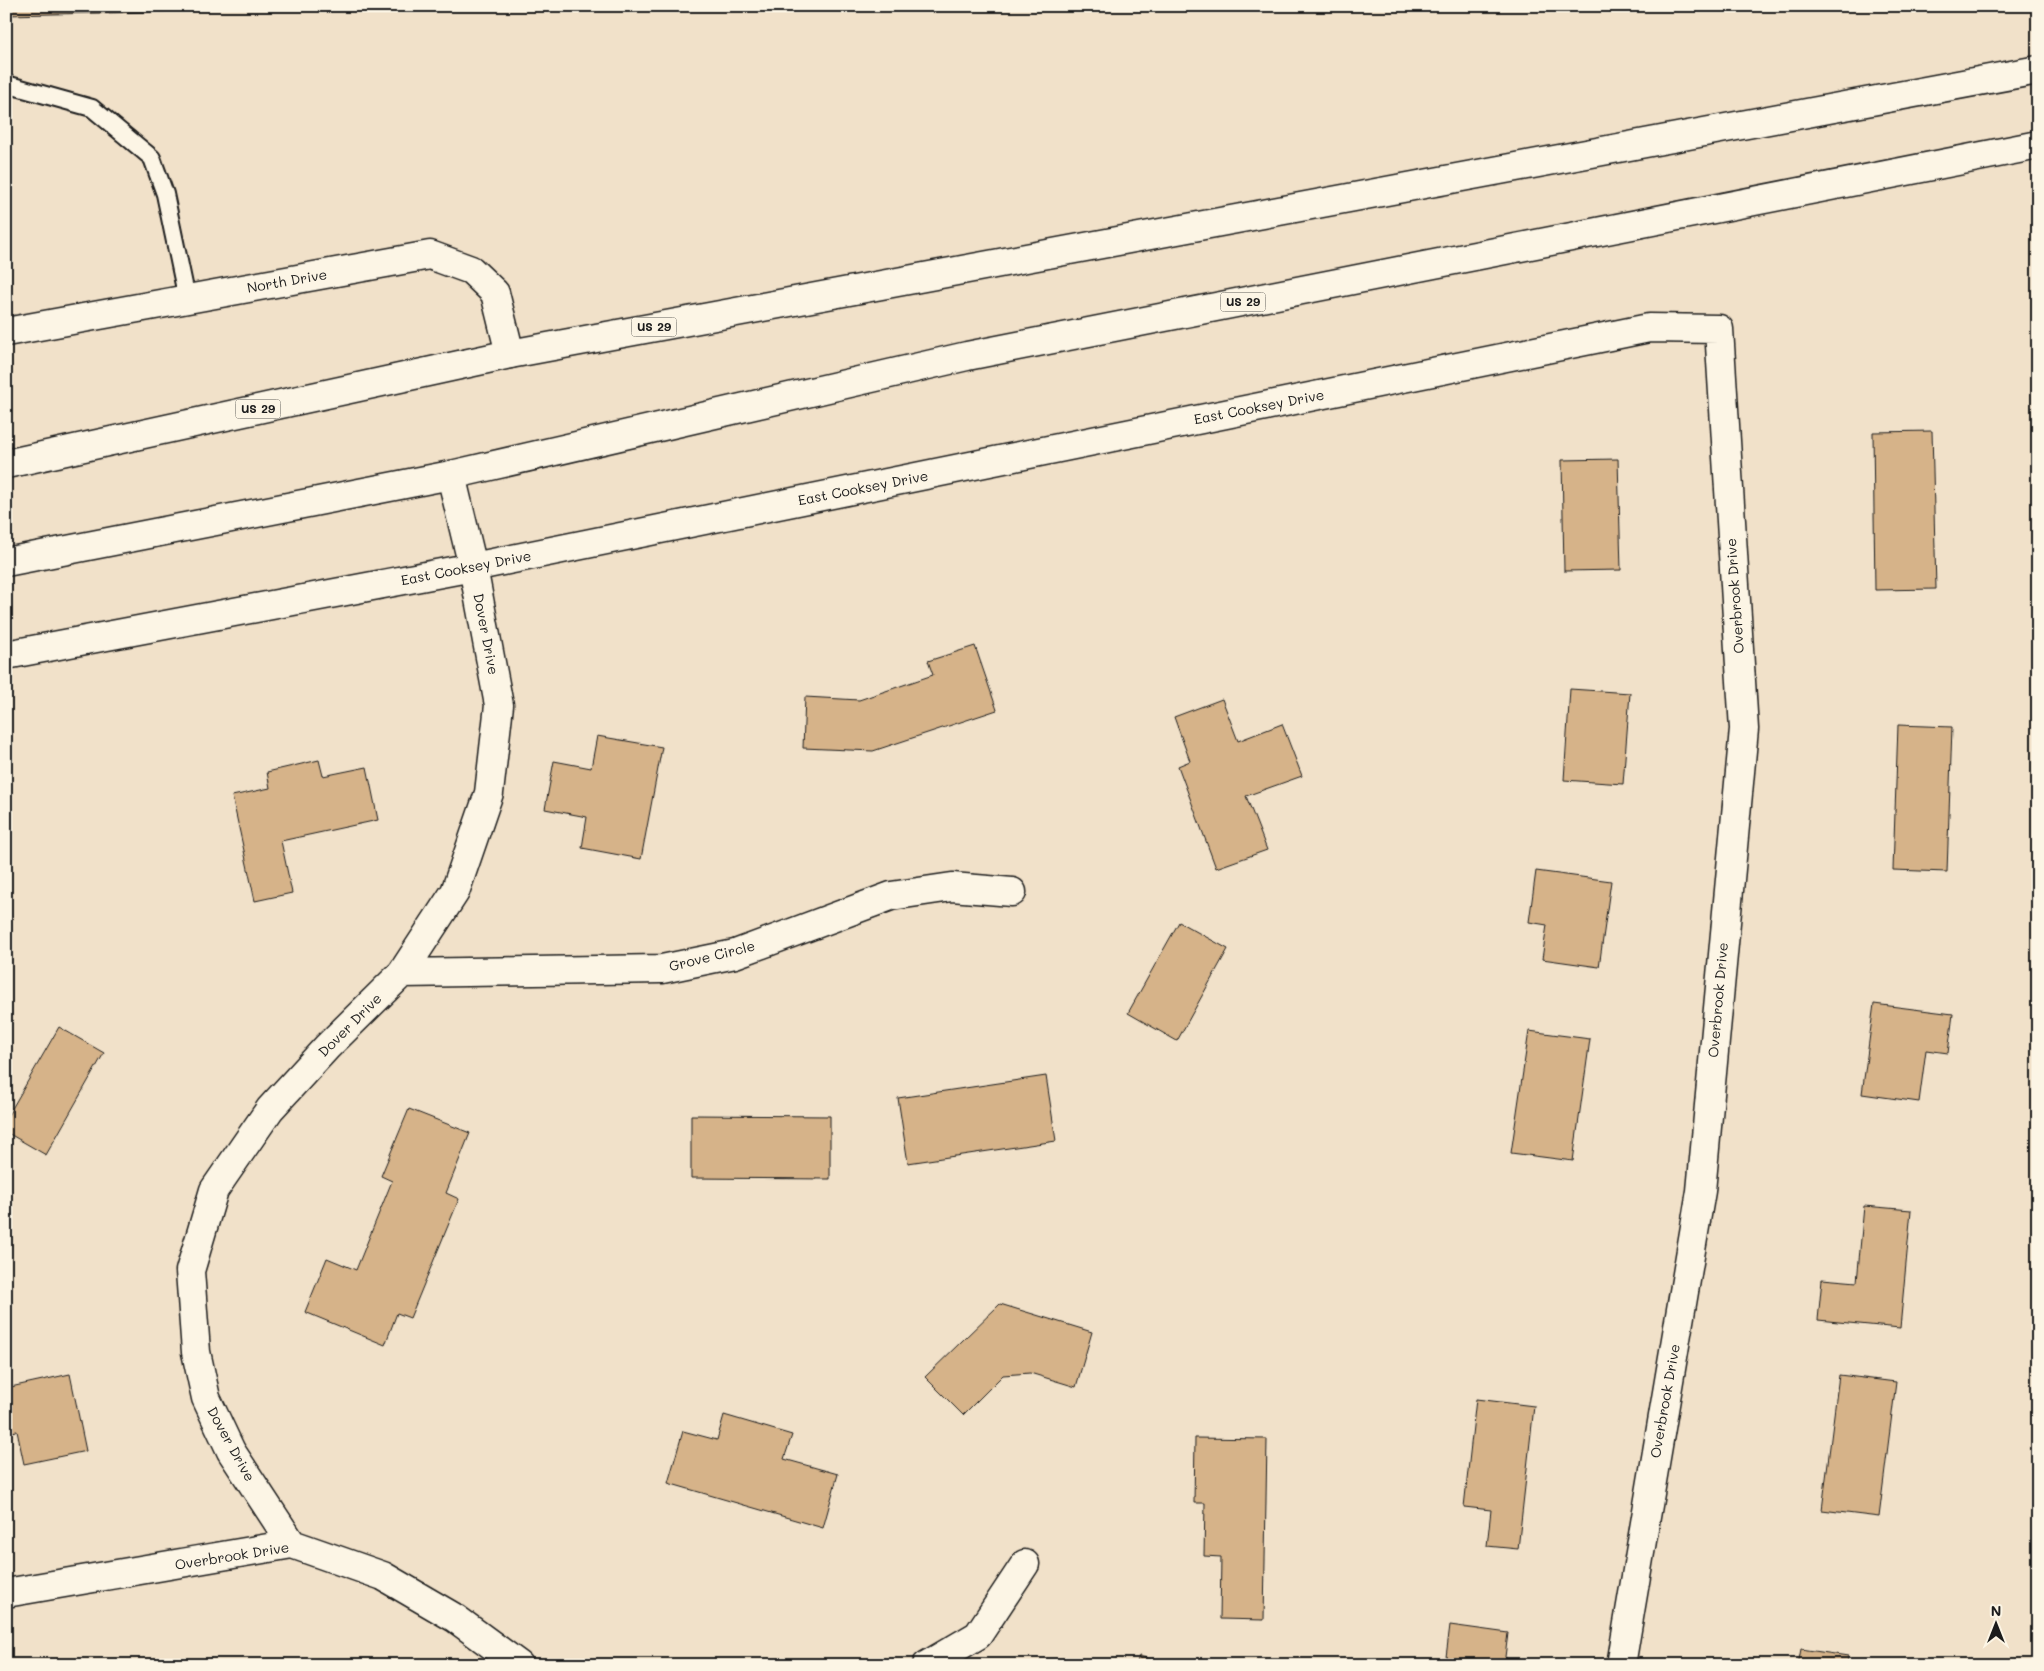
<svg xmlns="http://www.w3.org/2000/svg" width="2044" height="1671" font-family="Mali,sans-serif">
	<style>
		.building { fill: #d6b389; stroke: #1c1c1c }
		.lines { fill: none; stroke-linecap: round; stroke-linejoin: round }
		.service-casing { stroke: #1c1c1c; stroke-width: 20 }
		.minor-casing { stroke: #1c1c1c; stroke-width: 31 }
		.trunk-casing { stroke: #1c1c1c; stroke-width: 31 }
		.service { stroke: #fcf5e5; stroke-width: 16 }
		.minor { stroke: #fcf5e5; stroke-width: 28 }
		.trunk { stroke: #fcf5e5; stroke-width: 28 }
		.labels { text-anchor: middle; stroke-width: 5; stroke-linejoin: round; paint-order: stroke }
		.shield { fill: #fcf5e5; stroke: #5f5d58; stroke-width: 1 }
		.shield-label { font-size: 12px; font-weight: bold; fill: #1c1c1c }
		.street-label { font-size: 14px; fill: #1c1c1c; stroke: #fcf5e5 }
	</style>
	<rect width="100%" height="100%" fill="#f1e1c9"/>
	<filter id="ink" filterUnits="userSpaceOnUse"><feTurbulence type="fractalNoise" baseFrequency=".02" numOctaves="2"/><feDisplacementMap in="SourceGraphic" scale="10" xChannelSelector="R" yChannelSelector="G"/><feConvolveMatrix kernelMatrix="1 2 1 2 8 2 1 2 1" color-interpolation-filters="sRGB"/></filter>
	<g filter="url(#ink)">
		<path class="building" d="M6,6h186v5l-186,4z
			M1932,431l4,158 -61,1 -2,-158z
			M1618,459l3,111 -57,1 -2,-111z
			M975,646l22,64 -124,41 -70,-3 2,-51 54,3 74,-25 -5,-14z
			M1570,689l60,4 -7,91 -59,-4z
			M1222,699l16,42 44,-17 20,52 -56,20 21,54 -51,18 -38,-102 12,-5 -16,-44z
			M1898,725l54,2 -5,145 -54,-2z
			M597,736l65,11 -21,112 -59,-11 5,-31 -42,-8 9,-48 37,7z
			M319,760l4,16 44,-9 11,53 -97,21 11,52 -37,8 -23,-105 38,-8 -3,-16z
			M1536,871l75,10 -12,86 -57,-8 5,-34 -18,-3z
			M1179,922l49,27 -51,92 -49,-28z
			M1874,1004l79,10 -5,39 -22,-3 -7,52 -57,-8z
			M59,1027l45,26 -58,102 -40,-23v-13z
			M1529,1031l61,8 -17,122 -62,-8z
			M1046,1076l10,65 -148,22 -10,-65z
			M409,1109l61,24 -24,60 13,6 -49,119 -13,-5 -12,32 -80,-33 22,-54 29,12 36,-89 -11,-5z
			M691,1115l139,1v63l-139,-1z
			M1864,1206l47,4 -11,118 -82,-8 4,-41 35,3z
			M1000,1304l92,28 -16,55 -46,-14 -27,2 -40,40 -38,-38z
			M70,1374l16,77 -62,13 -7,-33 -11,2v-45z
			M1839,1375l57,7 -17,135 -57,-7z
			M1476,1399l58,7 -16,143 -31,-3 4,-36 -27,-3z
			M724,1415l68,20 -8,24 54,15 -15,54 -155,-45 15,-52 34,9z
			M1195,1438l72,1 -3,181 -44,-1 1,-62 -17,-1 1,-53h-11z
			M1450,1625l58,8 -4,32h-59z
			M1801,1649l47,7 -1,9h-49z
			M1139,1656l35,9h-38z"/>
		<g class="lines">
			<g class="service-casing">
				<path id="service" d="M6,84l86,24 60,50 13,36 22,105"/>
			</g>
			<g class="minor-casing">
				<path id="minor" d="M6,332l424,-77 41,15 24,23 15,61
					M6,655l467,-88 1176,-239 70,1 25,400 -43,462 -80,474
					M402,973l260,-4 73,-15 156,-58 61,-9 60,5
					M292,1544l-61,-93 -25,-53 -10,-46 -6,-81 24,-81 56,-81 57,-62 75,-74 53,-81 34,-99 10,-88 -26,-138 -22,-92
					M6,1593l286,-49 91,32 72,42 64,47
					M927,1665l51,-30 47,-71"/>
			</g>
			<g class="trunk-casing">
				<path id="trunk" d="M6,464l504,-110 1528,-284
					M6,562l445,-87 516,-119 1071,-211"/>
			</g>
			<use href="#service" class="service"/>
			<use href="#minor" class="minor"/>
			<use href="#trunk" class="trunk"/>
		</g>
	</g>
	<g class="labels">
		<g class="shield">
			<rect x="1220.5" y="292.5" width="45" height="19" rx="4"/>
			<rect x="631.5" y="317.5" width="45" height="19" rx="4"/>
			<rect x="235.5" y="399.5" width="45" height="19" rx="4"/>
		</g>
		<g class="shield-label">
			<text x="1243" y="306">US 29</text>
			<text x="654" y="331">US 29</text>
			<text x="258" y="413">US 29</text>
		</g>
		<g class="street-label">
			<text transform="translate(287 281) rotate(-10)" y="5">North Drive</text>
			<text transform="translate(1259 407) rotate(-11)" y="5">East Cooksey Drive</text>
			<text transform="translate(863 488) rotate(-11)" y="5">East Cooksey Drive</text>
			<text transform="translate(466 568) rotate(-11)" y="5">East Cooksey Drive</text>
			<text transform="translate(1735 596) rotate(-94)" y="5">Overbrook Drive</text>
			<text transform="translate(486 634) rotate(79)" y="5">Dover Drive</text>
			<text transform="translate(712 956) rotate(-14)" y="5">Grove Circle</text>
			<text transform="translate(1718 1000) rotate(-85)" y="5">Overbrook Drive</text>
			<text transform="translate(350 1025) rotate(-45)" y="5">Dover Drive</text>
			<text transform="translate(1665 1401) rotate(-80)" y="5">Overbrook Drive</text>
			<text transform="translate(231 1444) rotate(61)" y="5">Dover Drive</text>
			<text transform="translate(232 1556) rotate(-9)" y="5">Overbrook Drive</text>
		</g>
	</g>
	<rect width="2044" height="1671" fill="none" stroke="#fcf5e5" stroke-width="25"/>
	<rect x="12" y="12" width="2019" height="1646" fill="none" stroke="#1c1c1c" stroke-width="2" filter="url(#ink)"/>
	<g transform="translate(1996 1624)" stroke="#fcf5e5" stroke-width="4" paint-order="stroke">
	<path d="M0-4L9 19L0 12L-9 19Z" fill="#1c1c1c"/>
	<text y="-8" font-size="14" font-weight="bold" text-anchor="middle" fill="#1c1c1c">N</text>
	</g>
</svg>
